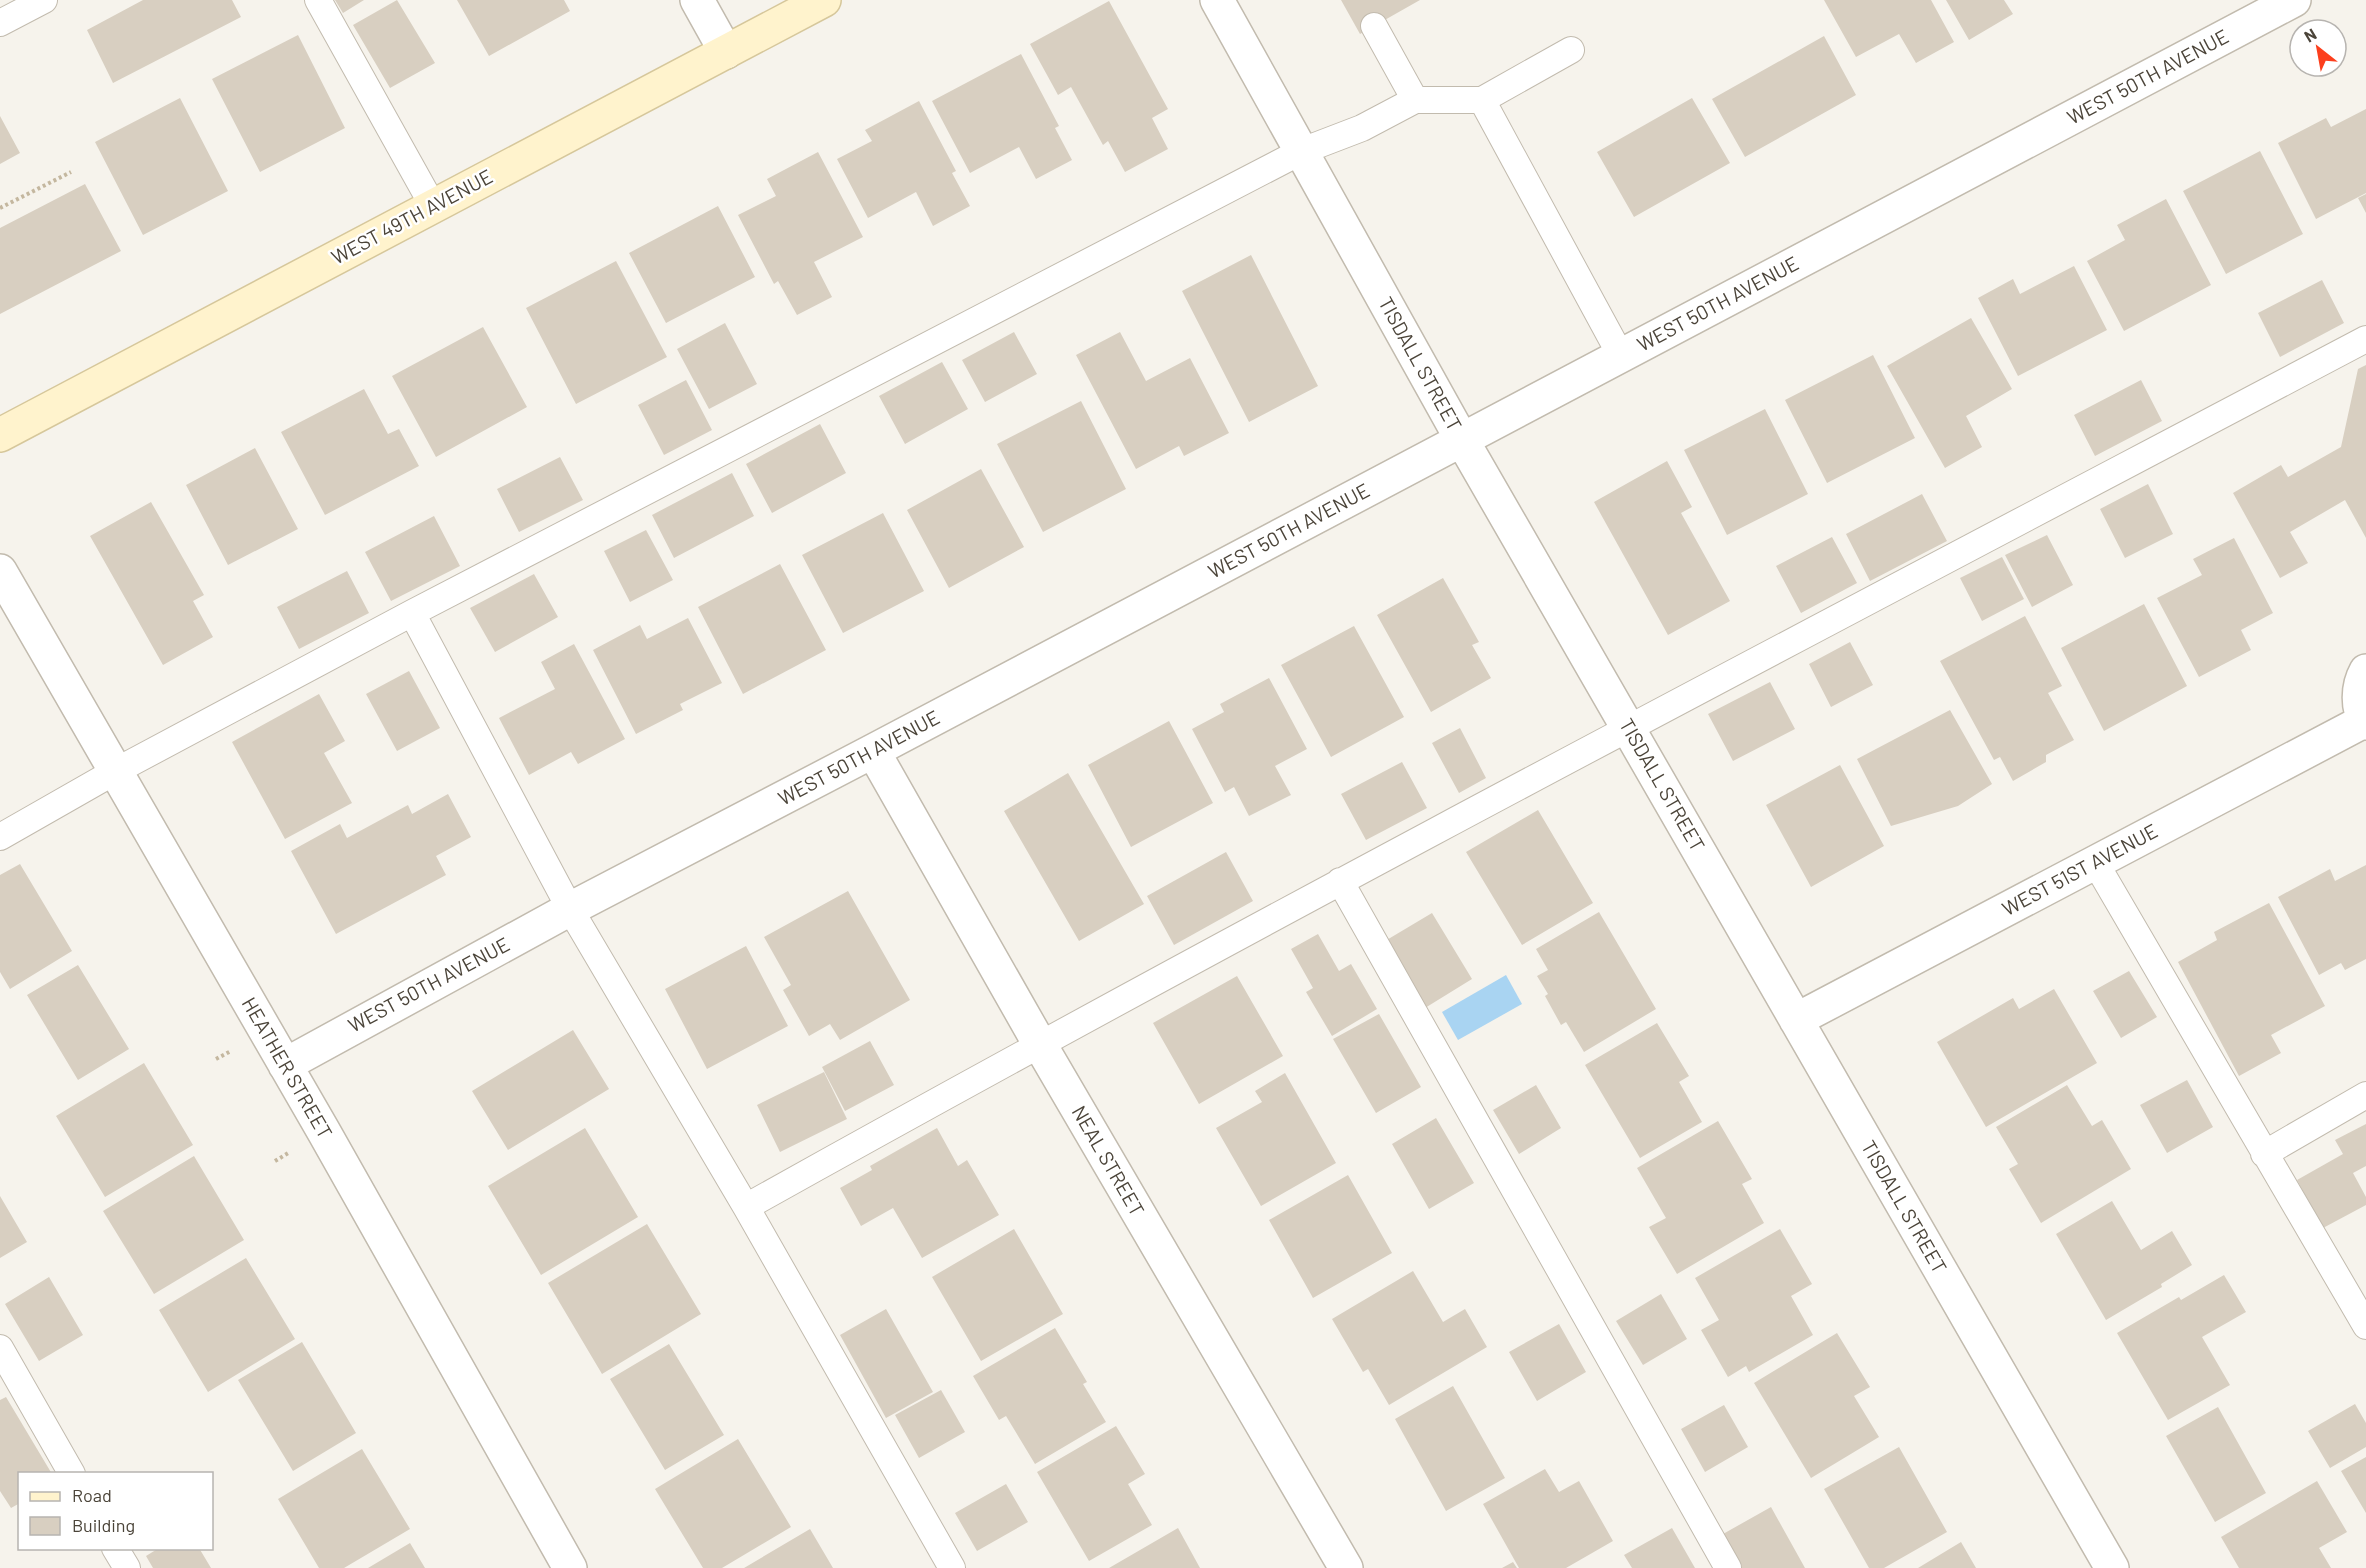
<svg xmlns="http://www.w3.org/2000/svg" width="2366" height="1568" font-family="Barlow,sans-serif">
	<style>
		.water { fill: #a9d4f2 }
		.building { fill: #d8cfc1 }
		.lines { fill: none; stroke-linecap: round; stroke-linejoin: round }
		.lane-casing { stroke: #c2bbae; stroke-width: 28 }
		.street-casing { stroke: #c2bbae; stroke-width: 36 }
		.secondary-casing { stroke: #d6c79b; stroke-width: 36 }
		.path { stroke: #c4b79f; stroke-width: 4; stroke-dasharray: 3 3; stroke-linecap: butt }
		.lane { stroke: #fff; stroke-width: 26 }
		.street { stroke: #fff; stroke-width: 33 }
		.secondary { stroke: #fff3cd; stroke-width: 33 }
		.labels { text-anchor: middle; stroke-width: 5; stroke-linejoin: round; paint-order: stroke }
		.street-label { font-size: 20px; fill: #4b4439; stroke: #fff }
	</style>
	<rect width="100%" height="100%" fill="#f6f3ec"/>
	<path class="water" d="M1506,975l16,29 -64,36 -16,-28z"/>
	<path class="building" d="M143,0h89l9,17 -128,66 -26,-53z
		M335,0h29l-21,13z
		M397,0l38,63 -45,25 -37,-63z
		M457,0h107l6,11 -81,45z
		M1341,0h79l-60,34z
		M1824,0h107l23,42 -38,21 -17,-29 -43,23z
		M1946,0h58l9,14 -44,26z
		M1109,1l59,108 -16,9 16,31 -43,23 -17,-31 -5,4 -32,-58 -13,8 -28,-51z
		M298,35l47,93 -85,44 -48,-93z
		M1824,36l32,59 -111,62 -33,-58z
		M1021,54l38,72 -4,2 17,32 -36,19 -17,-32 -49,26 -38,-72z
		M180,98l48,93 -85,44 -48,-93z
		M1692,98l38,65 -96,54 -37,-65z
		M919,101l37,70 -4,2 18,33 -37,20 -17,-34 -48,26 -31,-59 35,-18 -7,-11z
		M2366,109v84l-50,26 -38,-76 48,-25 5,9z
		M0,116l20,37 -20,11z
		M2260,151l43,83 -77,40 -43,-83z
		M818,152l45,85 -49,25 18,35 -35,18 -19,-34 -4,3 -36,-69 38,-19 -9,-17z
		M85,184l36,67 -121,63v-86z
		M2366,194v19l-8,-15z
		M2166,199l45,86 -87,46 -37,-70 38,-21 -8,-15z
		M718,206l37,71 -89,46 -37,-70z
		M1251,255l67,131 -69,36 -67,-131z
		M616,261l51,96 -91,47 -50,-96z
		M2074,266l33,64 -89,46 -40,-78 35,-19 7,15z
		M2322,280l22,43 -64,34 -22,-44z
		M1971,318l41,71 -46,27 16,31 -37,21 -58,-102z
		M725,323l32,61 -48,25 -32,-60z
		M483,327l44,80 -91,50 -44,-81z
		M1014,332l23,42 -52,28 -23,-42z
		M1120,332l26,49 44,-23 39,75 -45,23 -5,-10 -43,23 -60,-114z
		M1873,355l42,83 -88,45 -42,-83z
		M942,362l26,47 -63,35 -26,-48z
		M2366,365v173l-21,-38 -55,32 18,31 -28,15 -47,-85 48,-28 7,12 53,-30 17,-78z
		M686,380l26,50 -48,25 -26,-50z
		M2141,380l21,41 -67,35 -21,-41z
		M364,389l24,45 11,-5 20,37 -94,49 -44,-83z
		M1081,401l45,88 -83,43 -46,-88z
		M1765,409l43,85 -81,41 -43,-85z
		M820,424l26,49 -74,40 -26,-49z
		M255,448l43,81 -70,36 -42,-80z
		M560,457l23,43 -64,32 -22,-43z
		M1667,461l25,46 -11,6 49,88 -62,34 -74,-133z
		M981,469l43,78 -75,41 -42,-78z
		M732,473l22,43 -80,42 -22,-43z
		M2148,484l25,50 -48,24 -25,-49z
		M1922,494l25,47 -77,40 -24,-47z
		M151,502l53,93 -11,6 20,36 -50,28 -73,-129z
		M883,513l41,78 -81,42 -41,-78z
		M434,516l26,50 -69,35 -26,-49z
		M646,530l27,50 -43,22 -26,-51z
		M2047,535l26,50 -41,22 -27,-52z
		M1832,537l25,46 -56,30 -25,-47z
		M2234,538l39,75 -32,17 10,20 -52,27 -42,-79 45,-23 -9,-16z
		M2002,557l22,42 -42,22 -22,-43z
		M780,564l46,86 -83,44 -45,-87z
		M347,571l22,42 -70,36 -22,-42z
		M534,574l24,43 -63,35 -25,-44z
		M1443,578l36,64 -7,3 19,33 -60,34 -54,-97z
		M2144,604l43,82 -83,45 -43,-83z
		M2025,616l37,70 -14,7 26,47 -28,15v7l-33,19 -13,-24 -6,3 -54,-99z
		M688,618l34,65 -42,21 3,6 -47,24 -43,-84 47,-25 7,14z
		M1354,626l50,91 -73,40 -50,-92z
		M1850,642l23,43 -42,22 -22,-43z
		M574,644l51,95 -47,25 -7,-12 -42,23 -30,-57 56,-29 -14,-27z
		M409,671l31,57 -43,23 -31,-57z
		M1269,678l38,71 -32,17 16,29 -42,21 -15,-29 -9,5 -33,-63 32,-17 -4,-8z
		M1770,682l25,47 -62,32 -25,-47z
		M319,694l26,47 -21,12 28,50 -67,36 -53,-97z
		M1950,710l42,74 -34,22 -67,20 -34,-67z
		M1169,721l44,82 -82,44 -43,-82z
		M1460,728l26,50 -27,15 -27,-50z
		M1402,762l25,46 -61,32 -25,-46z
		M1840,765l44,81 -73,41 -45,-82z
		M1068,773l76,131 -65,37 -75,-130z
		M448,794l23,43 -35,19 10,19 -110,59 -45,-83 49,-27 7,14 61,-33 4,9z
		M1538,810l55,93 -71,42 -56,-93z
		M1226,852l27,49 -79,44 -27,-49z
		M20,864l52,87 -62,38 -10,-17v-97z
		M2366,865v94l-21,11 -4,-7 -22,12 -41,-78 52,-28 5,12z
		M848,891l62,109 -70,40 -10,-16 -21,12 -26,-46 8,-5 -27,-48z
		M2269,903l56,103 -54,29 10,18 -42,23 -61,-114 39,-22 -3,-8z
		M1599,912l57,97 -72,43 -18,-30 -5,3 -16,-29 3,-2 -11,-18 11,-6 -12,-21z
		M1432,913l40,66 -47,29 -40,-67z
		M1318,934l21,37 12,-7 26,45 -45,27 -26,-44 7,-4 -22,-39z
		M746,946l42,80 -81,43 -42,-80z
		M78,965l51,84 -51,31 -51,-85z
		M2129,971l28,46 -36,21 -28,-47z
		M1237,976l46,80 -84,48 -46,-81z
		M2054,989l43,74 -111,64 -49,-85 76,-44 6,11z
		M1379,1014l42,73 -45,26 -43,-74z
		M1657,1023l32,53 -10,6 23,40 -62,36 -55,-93z
		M573,1030l36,59 -101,61 -36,-59z
		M870,1041l24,44 -49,26 -23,-44z
		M144,1063l49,82 -88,52 -49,-81z
		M824,1072l23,47 -67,33 -23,-47z
		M1285,1073l51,90 -75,43 -45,-78 46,-26 -7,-11z
		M2187,1080l26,47 -46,26 -27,-48z
		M1536,1085l25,43 -42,26 -26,-44z
		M2067,1085l25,41 10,-6 29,49 -90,54 -32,-54 9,-5 -22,-37z
		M1436,1118l38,65 -45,26 -37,-65z
		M1718,1121l34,58 -10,5 22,39 -87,51 -28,-47 17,-9 -29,-50z
		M2366,1124v42l-13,7 13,24v8l-43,23 -26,-48 46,-26 -8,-14z
		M585,1128l53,89 -97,58 -53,-89z
		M937,1128l21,38 9,-6 32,55 -77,43 -29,-50 -32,18 -21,-38 32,-18 -2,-4z
		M194,1156l50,84 -90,54 -51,-83z
		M1348,1175l44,78 -79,45 -44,-78z
		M0,1196l27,46 -27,16z
		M2112,1201l29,49 31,-19 20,34 -31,19 1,3 -56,33 -50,-86z
		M647,1224l54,90 -99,60 -54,-91z
		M1014,1229l49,85 -82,47 -49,-84z
		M1780,1229l32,55 -21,12 22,39 -64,37 -3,-6 -18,11 -27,-47 18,-10 -24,-42z
		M246,1258l49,81 -87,53 -49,-82z
		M1413,1271l30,51 22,-13 22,38 -98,58 -21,-36 -5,3 -31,-53z
		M2224,1275l22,37 -44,25 28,48 -62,35 -51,-87 62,-36 2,3z
		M49,1277l34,58 -44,26 -34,-57z
		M1661,1294l26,45 -44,26 -27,-44z
		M886,1309l47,83 -47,26 -46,-83z
		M1559,1324l27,48 -49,29 -28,-49z
		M1055,1328l32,54 -4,2 23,38 -71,42 -29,-48 -7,4 -26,-44z
		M1837,1333l33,54 -16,9 25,41 -68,41 -57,-95z
		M302,1342l54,91 -63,38 -55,-91z
		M669,1344l55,91 -59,35 -55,-91z
		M1453,1386l52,92 -59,33 -51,-92z
		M941,1390l24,42 -46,26 -24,-43z
		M6,1397l46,77h-32v29l-9,5 -11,-17v-91z
		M2355,1404l11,19v24l-36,21 -22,-37z
		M1724,1405l24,42 -43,25 -24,-43z
		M2218,1407l48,86 -51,29 -49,-86z
		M1116,1426l29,48 -17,10 24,41 -63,36 -52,-89z
		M738,1439l53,88 -69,41h-19l-48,-79z
		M1899,1447l48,85 -63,36h-15l-45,-79z
		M362,1449l48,80 -66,39h-25l-41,-69z
		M2366,1457v56l-25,-42z
		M1545,1469l14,23 20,-11 34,60 -47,27h-47l-36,-64z
		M2317,1481l30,51 -28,16 12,20h-92l-18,-31z
		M1006,1484l22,38 -51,29 -22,-38z
		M1771,1507l34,61h-63l-19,-34z
		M1178,1528l22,40h-91z
		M1672,1528l23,40h-63l-8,-13z
		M810,1529l23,39h-89z
		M1961,1542l15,26h-58z
		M410,1543l15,25h-57z
		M159,1548h40l12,20h-58l-7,-12z
		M1513,1562l4,6h-15z"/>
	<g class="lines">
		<g class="lane-casing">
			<path id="lane" d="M318,0l115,206
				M0,23l44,-23
				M1374,26l41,74
				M1482,100l89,-50
				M412,613l158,296 176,298 206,361
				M0,837l114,-65 298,-159 890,-462 60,-23 53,-28h67l139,256
				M2095,862l271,464
				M1340,881l388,687
				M2264,1154l102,-59
				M746,1207c535,-299 1078,-582 1620,-868
				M0,1348l72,126
				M115,1548l12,20"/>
		</g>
		<g class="street-casing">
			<path id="street" d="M697,0l29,52
				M1217,0l245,440 650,1128
				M0,571l324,561 246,436
				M2366,671c-9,16 -9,37 0,52
				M873,751l166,292 307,525
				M1796,1020l568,-299
				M285,1065l285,-156 303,-158 1421,-751"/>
		</g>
		<g class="secondary-casing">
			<path id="secondary" d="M0,435l824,-435"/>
		</g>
		<path class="path" d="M0,208l71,-36
			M216,1059l15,-8
			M275,1161l15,-9"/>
		<use href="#lane" class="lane"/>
		<use href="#street" class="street"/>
		<use href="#secondary" class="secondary"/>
	</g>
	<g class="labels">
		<g class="street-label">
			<text transform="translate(2148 77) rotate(-28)" y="7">WEST 50TH AVENUE</text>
			<text transform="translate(412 217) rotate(-28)" y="7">WEST 49TH AVENUE</text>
			<text transform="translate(1718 304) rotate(-28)" y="7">WEST 50TH AVENUE</text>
			<text transform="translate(1420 364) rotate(61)" y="7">TISDALL STREET</text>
			<text transform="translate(1289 531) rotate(-28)" y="7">WEST 50TH AVENUE</text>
			<text transform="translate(859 758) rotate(-28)" y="7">WEST 50TH AVENUE</text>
			<text transform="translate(1662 785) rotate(60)" y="7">TISDALL STREET</text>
			<text transform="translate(2080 870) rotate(-28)" y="7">WEST 51ST AVENUE</text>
			<text transform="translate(429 985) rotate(-28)" y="7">WEST 50TH AVENUE</text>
			<text transform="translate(287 1068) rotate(60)" y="7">HEATHER STREET</text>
			<text transform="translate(1108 1161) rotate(60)" y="7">NEAL STREET</text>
			<text transform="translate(1904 1207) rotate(60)" y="7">TISDALL STREET</text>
		</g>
	</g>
	<rect x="18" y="1472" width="195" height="78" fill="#ffffff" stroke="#b7b4b0" stroke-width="1.5"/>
	<rect x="30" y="1492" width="30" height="9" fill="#fff3cd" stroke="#b7b4b0" stroke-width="1.5"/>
	<text x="72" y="1502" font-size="18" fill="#4b4439">Road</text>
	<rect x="30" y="1517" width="30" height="18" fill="#d8cfc1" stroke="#b7b4b0" stroke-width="1.5"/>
	<text x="72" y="1532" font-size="18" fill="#4b4439">Building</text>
	<g transform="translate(2318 48) rotate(329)"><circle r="28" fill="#ffffff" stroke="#b7b4b0" stroke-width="1.5"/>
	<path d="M0-4.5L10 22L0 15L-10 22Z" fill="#fc3f1d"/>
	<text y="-9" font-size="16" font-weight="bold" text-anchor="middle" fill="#4b4439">N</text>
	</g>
</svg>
